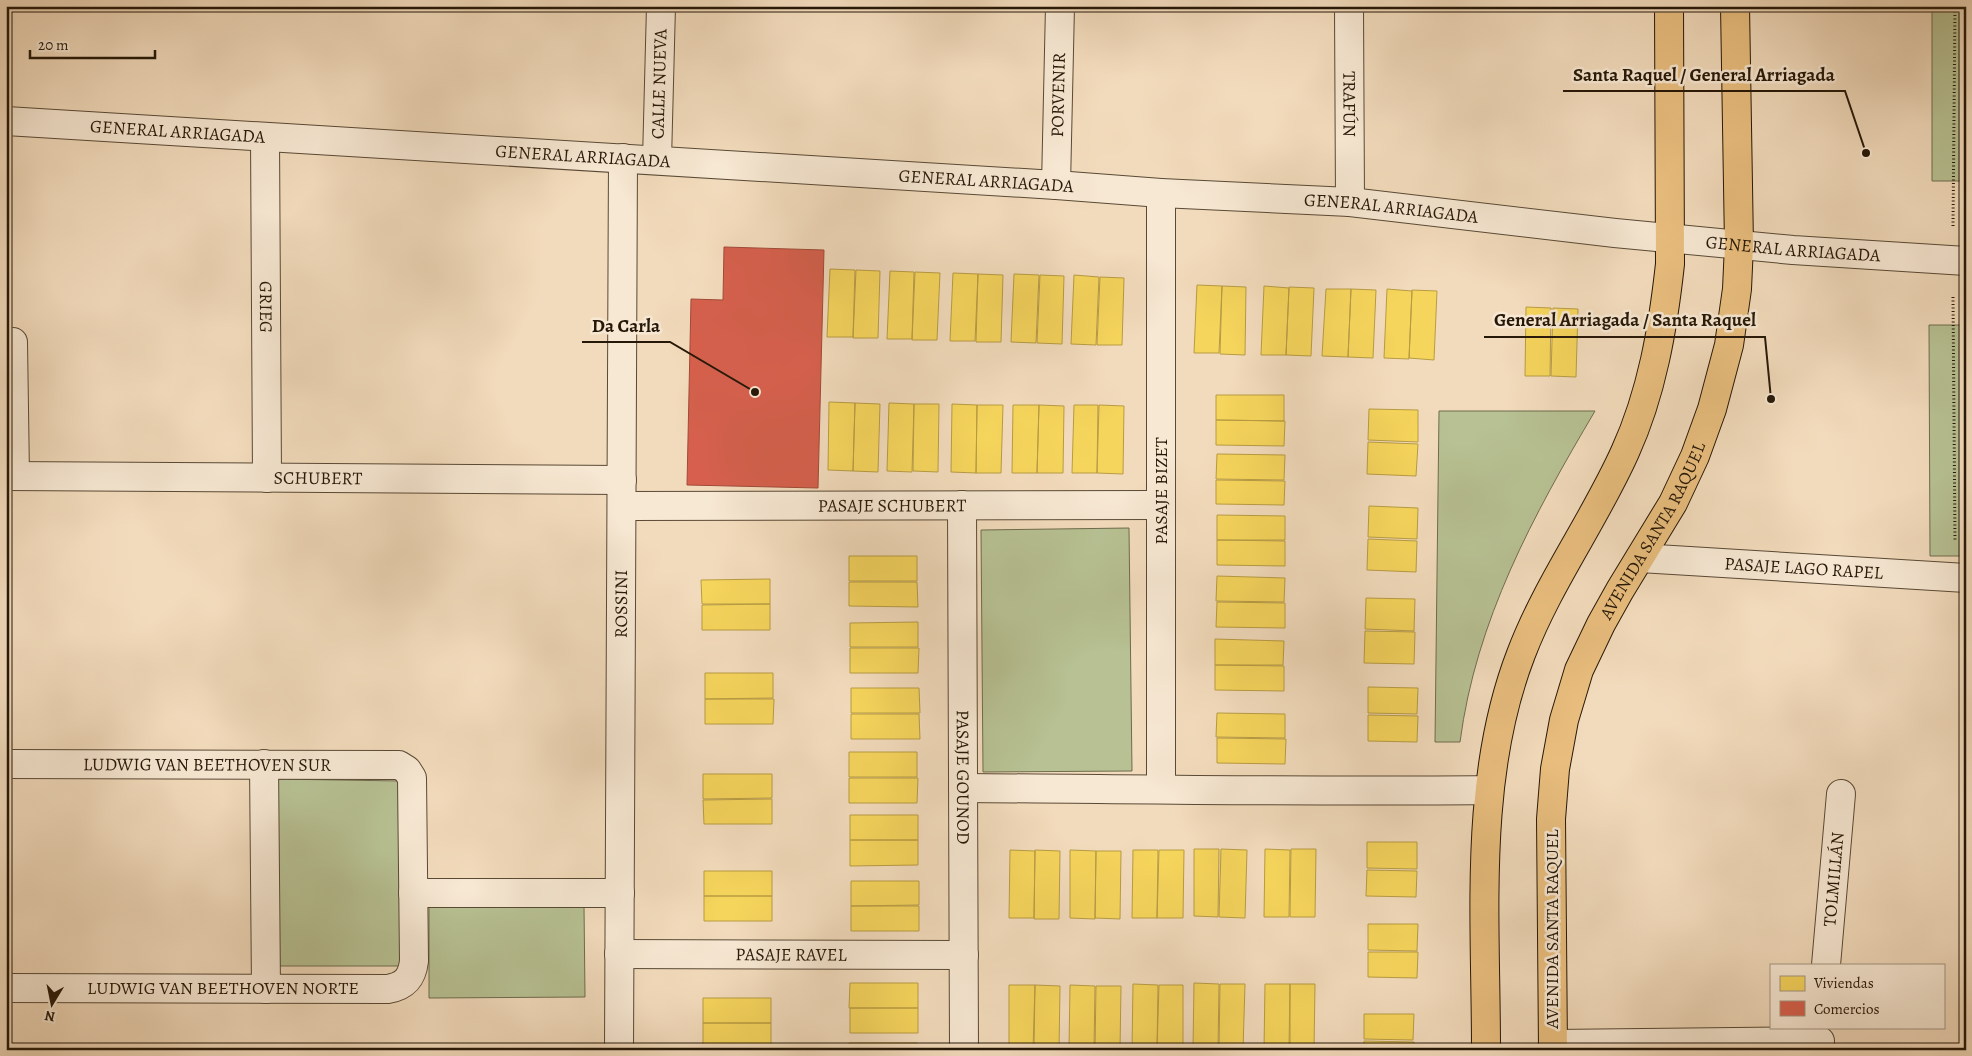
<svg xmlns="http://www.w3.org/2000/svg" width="1972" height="1056" font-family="Alegreya,serif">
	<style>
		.green { fill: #b7c193; stroke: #6e6c4e }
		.homes { fill: #f6d55c; stroke: #b89c43 }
		.shops { fill: #d6604d; stroke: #a14a38 }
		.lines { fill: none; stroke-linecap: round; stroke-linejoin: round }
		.minor-casing { stroke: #594935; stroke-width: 30 }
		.major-casing { stroke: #261808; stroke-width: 30 }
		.path { stroke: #261808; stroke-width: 3; stroke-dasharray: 1 2.5; stroke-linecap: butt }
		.minor { stroke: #f7e8d3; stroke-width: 28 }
		.major { stroke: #e9be7e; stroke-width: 28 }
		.labels { text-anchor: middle; stroke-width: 5; stroke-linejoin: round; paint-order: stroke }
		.street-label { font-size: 18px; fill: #261808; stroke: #f7e8d3 }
		.leader { fill: none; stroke: #261808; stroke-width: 2 }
		.callout-dot { fill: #261808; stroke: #f7e8d3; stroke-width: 2 }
		.callout-label { font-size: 19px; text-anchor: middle; font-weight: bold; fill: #261808; stroke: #f7e8d3; stroke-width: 5; stroke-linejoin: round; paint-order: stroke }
	</style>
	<rect width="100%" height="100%" fill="#f2dbbc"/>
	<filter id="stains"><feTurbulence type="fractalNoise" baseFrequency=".004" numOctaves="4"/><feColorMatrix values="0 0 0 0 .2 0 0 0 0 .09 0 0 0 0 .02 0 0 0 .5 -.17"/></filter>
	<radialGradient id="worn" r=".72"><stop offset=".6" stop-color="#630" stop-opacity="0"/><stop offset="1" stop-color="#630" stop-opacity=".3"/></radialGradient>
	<path class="green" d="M1932,6h34v175h-34z
		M1929,325h37v231h-36z
		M1439,411h156c-62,105 -119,209 -135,331h-25z
		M1129,528l3,243 -149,1 -2,-242z
		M277,779l123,2 2,185h-127z
		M584,906l1,91 -156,1v-91z"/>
	<path class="homes" d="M830,269l25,1 -2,67h-26z
		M856,270l24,1 -2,67h-25z
		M890,271l24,1 -2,67h-25z
		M915,272l25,1 -3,67h-25z
		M953,273l25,1 -3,67h-25z
		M978,274l25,1 -2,67h-25z
		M1014,274l25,1 -3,68 -25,-1z
		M1040,275l24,1 -2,68 -25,-1z
		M1074,275l25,2 -3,68 -25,-1z
		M1100,277l24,1 -2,67h-25z
		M1197,285l25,1 -3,67h-25z
		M1222,286l24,1 -1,68 -25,-1z
		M1264,286l25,2 -3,67h-25z
		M1289,287l25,1 -3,68 -25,-1z
		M1326,289h25l-3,68 -26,-1z
		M1351,289l25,1 -3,68 -25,-1z
		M1387,289l25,2 -3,68 -25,-1z
		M1412,290l25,1 -3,69 -25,-2z
		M1526,307l25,1 -1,68h-25z
		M1553,308l25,1 -2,68 -25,-1z
		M1216,395h68v26l-68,-1z
		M829,402l26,1 -2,68 -25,-1z
		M855,403l25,1 -2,68 -25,-1z
		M889,403l25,1 -2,68 -25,-1z
		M914,404h25l-1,68 -25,-1z
		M952,404l25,1 -1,68 -25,-1z
		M977,405h26l-2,68h-25z
		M1013,405h26l-2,68h-25z
		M1039,405l25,1 -1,67h-26z
		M1074,405h24l-1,68h-25z
		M1099,405l25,1 -1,68 -26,-1z
		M1369,409l49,1v32l-50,-2z
		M1216,420l69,1 -1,25 -68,-1z
		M1368,442l50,2 -2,32 -49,-2z
		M1217,454l68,1 -1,25 -68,-1z
		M1216,480l69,1 -1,24 -68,-1z
		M1369,506l49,2 -1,31 -49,-2z
		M1217,515l68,1v24h-68z
		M1368,539l49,2 -1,31 -49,-2z
		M1217,540l68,1v25l-68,-1z
		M849,556h68v25h-68z
		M1217,576l68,2 -1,24 -68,-1z
		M770,579v25h-68l-1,-24z
		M849,582h68l1,25 -69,-1z
		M1366,598l49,1 -1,32 -49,-2z
		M1217,602l68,1v25l-69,-1z
		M770,604v26h-68v-25z
		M918,622v25h-68v-24z
		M1365,631l50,1 -1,32 -50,-1z
		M1215,639l69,2 -1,24h-68z
		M850,648h69l-1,25h-68z
		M1215,665l69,1v25l-69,-1z
		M705,673h68v25l-68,1z
		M1368,687l50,1 -1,26 -49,-1z
		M851,688h68l1,25h-69z
		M705,699h69l-1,25h-68z
		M1217,713l68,1v24l-69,-1z
		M851,714h68l1,25h-69z
		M1368,715l50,1 -1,26 -49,-1z
		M1217,738l69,1 -1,25 -68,-1z
		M849,752h68v25h-68z
		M703,774h69v24l-69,1z
		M849,778h69l-1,25h-68z
		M772,799v25h-68l-1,-24z
		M850,815h68v25h-68z
		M850,840h68v25l-68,1z
		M1367,842h50v27l-50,-1z
		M1194,849h25l-1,68 -24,-1z
		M1221,849l26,1 -2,68 -26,-1z
		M1265,849l25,1 -1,67h-25z
		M1291,849h25l-1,68h-25z
		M1010,850l25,1 -1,67h-25z
		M1035,850l25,1 -1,68h-25z
		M1070,850l26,1 -1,68 -25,-1z
		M1133,850h25l-1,68h-25z
		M1159,850h25l-1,68h-26z
		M1096,851h25l-1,68 -25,-1z
		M1367,870l50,1 -1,26 -50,-1z
		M704,871h68v25h-68z
		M851,881h68v24l-68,1z
		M704,896h68v25h-68z
		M851,906h68v25h-68z
		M1368,924h50l-1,27 -49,-1z
		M1368,952h50l-1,26 -49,-1z
		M850,983h68v25h-69z
		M1194,983l25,1 -1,66h-25z
		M1133,984l25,1 -1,65h-25z
		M1220,984h25l-2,66h-24z
		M1265,984h25l-1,66h-25z
		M1290,984h25l-1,66h-24z
		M1009,985h26l-2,65h-24z
		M1035,985l25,1 -1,64h-25z
		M1070,985l25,1 -1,64h-25z
		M1159,985h24v65h-26z
		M1096,986h25l-1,64h-25z
		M703,998h68v25h-68z
		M850,1008h68v25h-68z
		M1364,1014h50l-1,26 -49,-1z
		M703,1023h68v25l-68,1z
		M1364,1041l50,1v8h-50z
		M849,1043h68v7h-68z"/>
	<path class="shops" d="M724,247l100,3 -6,238 -131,-3 4,-186 32,1z"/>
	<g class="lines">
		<g class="minor-casing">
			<g id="minor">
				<path id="s1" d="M1349,6l1,196"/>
				<path id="s2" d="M6,121l1050,64 105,8 189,9 265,31 178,17 173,11"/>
				<path id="s3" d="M265,137l2,341"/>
				<path id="s4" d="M657,160l4,-154"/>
				<path id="s5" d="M1056,185l4,-179"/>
				<path d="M13,342l2,134"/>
				<path id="s6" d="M6,476l616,4"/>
				<path id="s7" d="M962,505l2,545"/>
				<path id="s8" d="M622,506l539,-1"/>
				<path id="s9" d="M1640,558l326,20"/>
				<path id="s10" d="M6,764l393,1 8,5 5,8 2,183c-2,17 -9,25 -26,28l-382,-1"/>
				<path d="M264,764l2,225"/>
				<path d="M963,788c175,1 350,4 526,2"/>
				<path d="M1161,789v-596"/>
				<path d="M413,893h207"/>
				<path id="s11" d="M619,954l345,1"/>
				<path id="s12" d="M1826,965l15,-171"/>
				<path d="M1553,1044l267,-3"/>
				<path id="s13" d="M619,1050l4,-892"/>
			</g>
		</g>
		<g class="major-casing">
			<g id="major">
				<path d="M1486,1050c0,-132 -13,-272 35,-396 27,-71 73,-133 104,-202 27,-59 38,-124 45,-188l-1,-258"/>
				<path id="s14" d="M1553,1050l-2,-231 4,-50 9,-49 15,-50 22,-46 19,-34 53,-87 22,-47 17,-47 17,-64 8,-56 2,-44 -4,-239"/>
			</g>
		</g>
		<path class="path" d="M1953,226l2,-220
			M1953,297l2,244"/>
		<use href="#minor" class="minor"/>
		<use href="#major" class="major"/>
	</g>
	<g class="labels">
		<g class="street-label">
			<text dy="6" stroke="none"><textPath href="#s4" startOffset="76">CALLE NUEVA</textPath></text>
			<text dy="6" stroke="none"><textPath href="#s5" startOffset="90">PORVENIR</textPath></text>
			<text dy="6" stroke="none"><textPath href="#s1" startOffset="98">TRAFÚN</textPath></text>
			<text dy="6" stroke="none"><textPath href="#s2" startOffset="172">GENERAL ARRIAGADA</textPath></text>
			<text dy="6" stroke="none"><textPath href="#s2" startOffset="578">GENERAL ARRIAGADA</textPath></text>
			<text dy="6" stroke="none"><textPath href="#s2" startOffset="982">GENERAL ARRIAGADA</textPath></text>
			<text dy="6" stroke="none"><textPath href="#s2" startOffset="1388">GENERAL ARRIAGADA</textPath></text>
			<text dy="6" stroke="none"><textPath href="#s2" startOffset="1792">GENERAL ARRIAGADA</textPath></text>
			<text dy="6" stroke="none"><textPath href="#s3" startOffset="170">GRIEG</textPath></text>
			<text dy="6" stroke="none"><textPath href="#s6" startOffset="312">SCHUBERT</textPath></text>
			<text transform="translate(1161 491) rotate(-90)" y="6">PASAJE BIZET</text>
			<text dy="6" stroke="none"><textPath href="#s8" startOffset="270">PASAJE SCHUBERT</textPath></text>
			<text dy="6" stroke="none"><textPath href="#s14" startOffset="541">AVENIDA SANTA RAQUEL</textPath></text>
			<text dy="6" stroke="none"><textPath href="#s9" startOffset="164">PASAJE LAGO RAPEL</textPath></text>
			<text dy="6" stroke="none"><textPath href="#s13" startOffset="446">ROSSINI</textPath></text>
			<text dy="6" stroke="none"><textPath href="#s10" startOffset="201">LUDWIG VAN BEETHOVEN SUR</textPath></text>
			<text dy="6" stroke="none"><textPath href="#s7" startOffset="272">PASAJE GOUNOD</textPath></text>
			<text dy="6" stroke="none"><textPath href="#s12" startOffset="86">TOLMILLÁN</textPath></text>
			<text transform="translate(1552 929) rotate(-90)" y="6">AVENIDA SANTA RAQUEL</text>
			<text dy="6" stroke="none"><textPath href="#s11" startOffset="172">PASAJE RAVEL</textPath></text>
			<text x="223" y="994">LUDWIG VAN BEETHOVEN NORTE</text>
		</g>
	</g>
	<path class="leader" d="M1866 153L1845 91H1563M1771 399L1765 337H1484M755 392L670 342H582"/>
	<g class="callout-dot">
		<circle cx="1866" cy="153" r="5"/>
		<circle cx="1771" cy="399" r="5"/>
		<circle cx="755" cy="392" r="5"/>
	</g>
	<g class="callout-label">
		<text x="1704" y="81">Santa Raquel / General Arriagada</text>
		<text x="1625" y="326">General Arriagada / Santa Raquel</text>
		<text x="626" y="332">Da Carla</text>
	</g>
	<rect width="1972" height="1056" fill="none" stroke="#f2dbbc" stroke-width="25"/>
	<rect x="8" y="8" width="1957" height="1041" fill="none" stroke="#261808" stroke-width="2.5"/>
	<rect x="12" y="12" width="1947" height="1031" fill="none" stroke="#261808"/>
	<rect x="1770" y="964" width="175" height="65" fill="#f7e8d3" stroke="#a39582"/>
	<rect x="1780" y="976" width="25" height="15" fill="#f6d55c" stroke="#a39582"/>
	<text x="1814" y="988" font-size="15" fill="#261808">Viviendas</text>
	<rect x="1780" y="1001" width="25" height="15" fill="#d6604d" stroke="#a39582"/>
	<text x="1814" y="1014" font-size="15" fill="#261808">Comercios</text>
	<g transform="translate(52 1004) rotate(190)" stroke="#f7e8d3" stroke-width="4" paint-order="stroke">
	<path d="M0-4L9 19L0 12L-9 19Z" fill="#261808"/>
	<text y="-8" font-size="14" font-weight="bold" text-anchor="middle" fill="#261808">N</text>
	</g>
	<path d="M30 50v8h125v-8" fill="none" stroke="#261808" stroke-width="2.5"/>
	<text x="38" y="50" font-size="15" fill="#261808" stroke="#f7e8d3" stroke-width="4" paint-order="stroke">20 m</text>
	<rect width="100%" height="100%" filter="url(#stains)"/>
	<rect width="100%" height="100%" fill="url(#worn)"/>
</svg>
